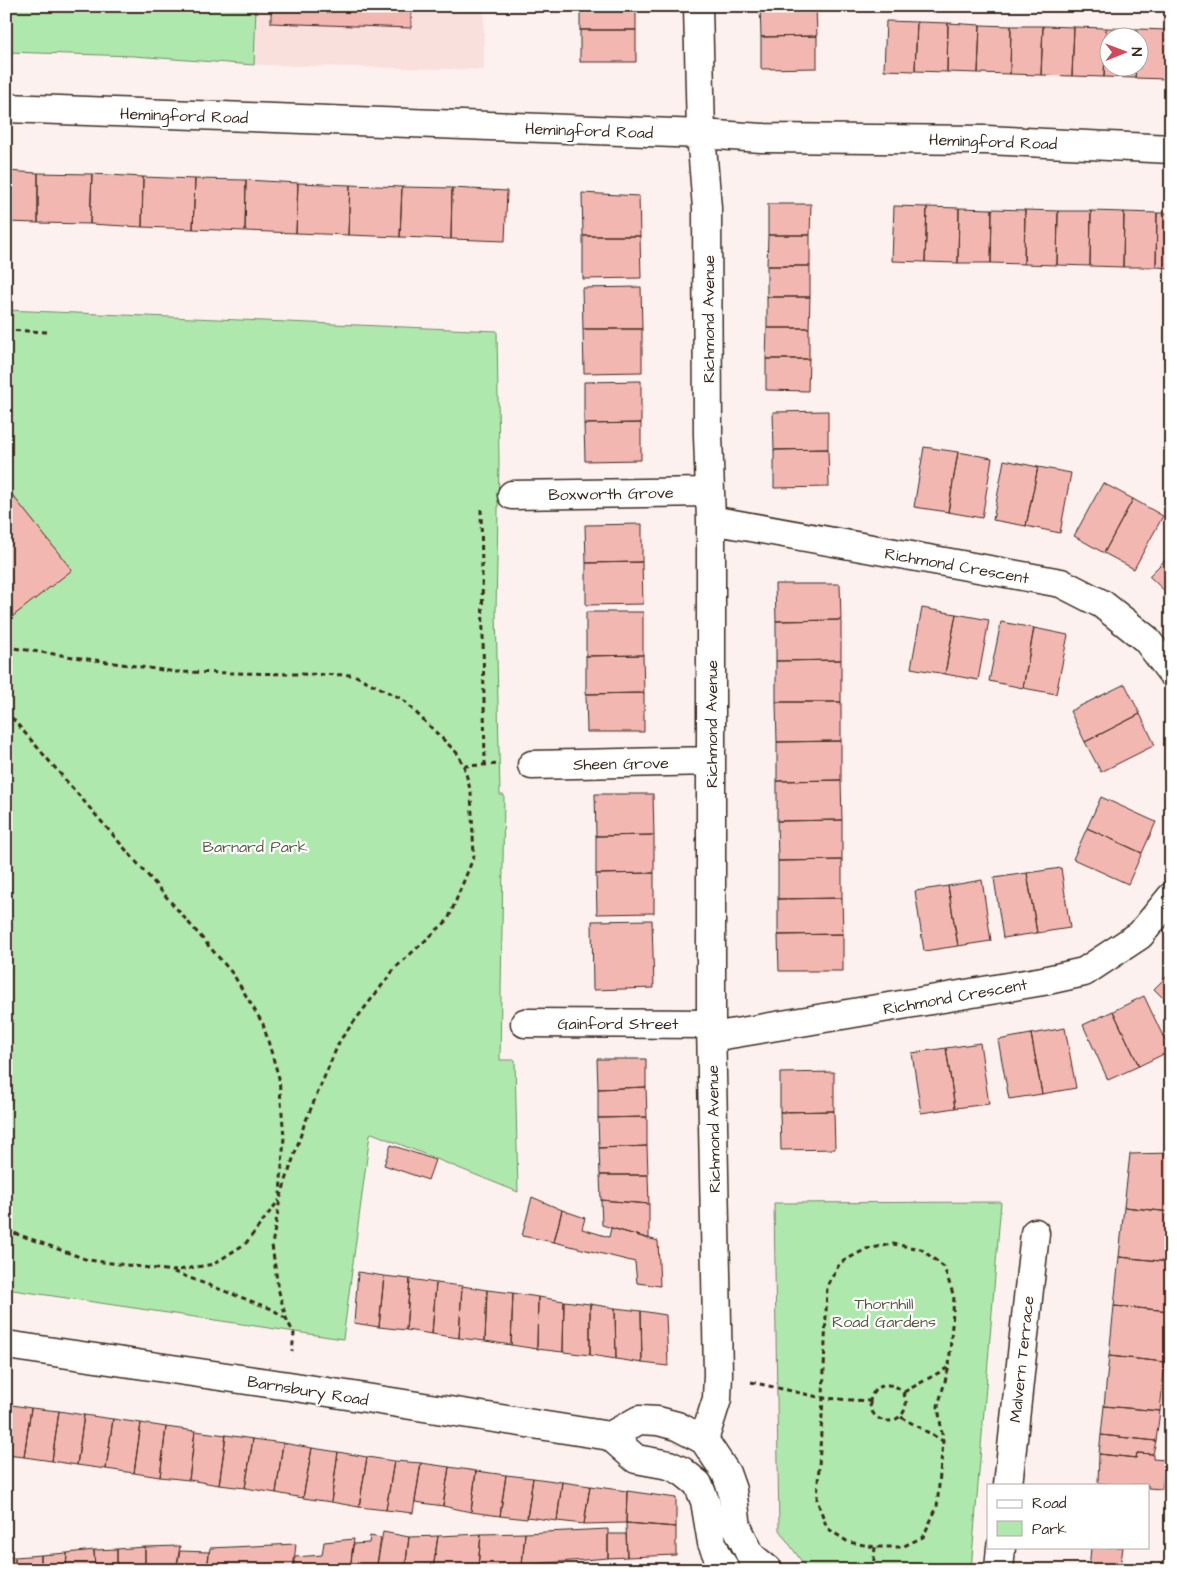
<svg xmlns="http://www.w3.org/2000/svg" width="1177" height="1576" font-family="'Architects Daughter',sans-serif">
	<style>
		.built { fill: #fae0dd }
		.green { fill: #afe8ad; stroke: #758966 }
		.building { fill: #f3b7b2; stroke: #3b2a1e }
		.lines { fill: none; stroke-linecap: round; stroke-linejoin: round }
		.minor-casing { stroke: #3b2a1e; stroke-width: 31 }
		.tertiary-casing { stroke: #3b2a1e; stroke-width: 31 }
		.path { stroke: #3b2a1e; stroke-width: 3; stroke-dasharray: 5 4; stroke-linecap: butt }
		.minor { stroke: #fff; stroke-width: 28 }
		.tertiary { stroke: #fff; stroke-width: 28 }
		.labels { text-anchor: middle; stroke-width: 4.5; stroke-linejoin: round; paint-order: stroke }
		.street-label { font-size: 16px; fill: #3b2a1e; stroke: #fff }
		.park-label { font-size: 16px; fill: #585a42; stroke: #fff }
	</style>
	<rect width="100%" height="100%" fill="#fdf1f0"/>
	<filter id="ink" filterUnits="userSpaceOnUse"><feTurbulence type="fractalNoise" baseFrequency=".02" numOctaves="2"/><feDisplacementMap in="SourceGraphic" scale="10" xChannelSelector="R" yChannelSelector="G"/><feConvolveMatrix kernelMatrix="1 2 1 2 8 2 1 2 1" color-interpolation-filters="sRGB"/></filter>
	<g filter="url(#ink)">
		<path class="built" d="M137,6h347v64l-230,-5 -120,-9z"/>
		<path class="green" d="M6,6h250l-2,59 -120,-9 -128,-4z
			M6,310l491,21 2,131 -3,148 4,185h4l-4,265h15l3,132 -146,-59 -2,1 -27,205 -337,-50z
			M1001,1202l-30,368h-163l-29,-40 -5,-327z"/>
		<path class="building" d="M271,6h140v22l-140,-5z
			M580,6h56v24h-56z
			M760,6h56l1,30 -56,1z
			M886,21l31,1 -2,49 -31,-1z
			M917,22l31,1 -1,49 -32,-1z
			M948,23l32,2 -2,48 -31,-1z
			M980,25l31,1 -1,48 -32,-1z
			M1011,26h32l-2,49 -31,-1z
			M1043,26l31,1 -2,49 -31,-1z
			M1074,27l32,1 -2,49 -32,-1z
			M1106,28l31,1v9h-27v30h26l-1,10 -31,-1z
			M1137,29l31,1 -1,49 -32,-1 1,-10h4v-30h-3z
			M580,30h56v32h-56z
			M1168,30h3v49h-4z
			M817,36v32l-56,1v-32z
			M6,171l32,2v50l-32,-1z
			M38,173l54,1 -2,50 -52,-1z
			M92,174l51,3 -1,50 -52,-3z
			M143,177l52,2 -2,50 -51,-2z
			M195,179l51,1 -1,51 -52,-2z
			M246,180l52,3 -2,50 -51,-2z
			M298,183l52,2 -2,50 -52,-2z
			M350,185l52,2 -2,50 -52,-2z
			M402,187l50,1 -1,51 -51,-2z
			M452,188l55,3 -2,50 -54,-2z
			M582,193l57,3 1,40h-57z
			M768,204h43l-1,31h-42z
			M894,206l33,1 -2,55 -33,-1z
			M927,207l32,1 -1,55 -33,-1z
			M959,208l33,1 -1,54h-33z
			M992,209l33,1 -1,54 -33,-1z
			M1025,210l33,1 -1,54 -33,-1z
			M1058,211h33l-1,55 -33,-1z
			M1091,211l33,1 -1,55 -33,-1z
			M1124,212l33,1 -1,54h-33z
			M1157,213h14v55l-15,-1z
			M768,235h42v31h-43z
			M583,236h57l1,42 -58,1z
			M767,266h43v31h-43z
			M641,287l1,42h-59l-1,-41z
			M767,297h43l-1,31h-42z
			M767,328h42v31h-43z
			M583,329h59v43l-58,1z
			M766,359h43l-1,32 -42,-1z
			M641,381v42l-57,1v-42z
			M828,411v38l-54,1 -1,-38z
			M641,423v37l-56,1 -1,-37z
			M924,447l34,5 -10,60 -34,-5z
			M828,449l1,38 -55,1v-38z
			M958,452l34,6 -10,60 -34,-6z
			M1004,460l34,7 -12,59 -33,-6z
			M1038,467l33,6 -11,60 -34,-7z
			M1103,483l30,16 -29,54 -30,-17z
			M6,487l66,83 -64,50 -2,-3z
			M1133,499l30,17 -29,53 -30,-16z
			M642,524v38l-56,1 -1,-38z
			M1171,554v43l-22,-21z
			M642,562l1,42 -57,1v-42z
			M775,584h65l1,36 -65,1z
			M922,608l34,6 -11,60 -34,-6z
			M586,612h57v43l-57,1z
			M956,614l33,6 -11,60 -33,-6z
			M841,620v40l-65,1v-40z
			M1001,622l33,6 -11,60 -34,-7z
			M1034,628l34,7 -12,59 -33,-6z
			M643,655l1,38 -58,1v-38z
			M841,660v42h-65v-41z
			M1125,684l15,30 -55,28 -15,-31z
			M644,693v39h-57l-1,-38z
			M776,702h65v39l-64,1z
			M1140,714l15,31 -54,27 -16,-30z
			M841,741v39l-64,1v-39z
			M841,780l1,40 -65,1v-40z
			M595,794h58l1,41 -58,1z
			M1101,797l55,25 -14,31 -55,-25z
			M842,820v40l-64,1 -1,-40z
			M1087,828l55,25 -14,31 -55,-25z
			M654,835v38l-58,1v-38z
			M842,860v38l-64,1v-38z
			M1061,868l9,60 -33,5 -10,-60z
			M654,873v40l-57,1 -1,-40z
			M1027,873l10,60 -34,5 -9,-60z
			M982,880l9,61 -33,5 -10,-60z
			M948,886l10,60 -34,5 -9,-60z
			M842,898l1,36 -65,1v-36z
			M652,920l2,68 -61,2 -1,-69z
			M843,934v37h-64l-1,-36z
			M1171,972v34l-17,-17z
			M1144,996l26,55 -31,15 -26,-55z
			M1113,1011l26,55 -31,14 -25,-55z
			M1065,1028l11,60 -34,6 -11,-60z
			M1031,1034l11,60 -33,5 -11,-59z
			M980,1043l9,61 -34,4 -9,-60z
			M946,1048l9,60 -34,5 -9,-60z
			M597,1059h49v28l-48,2z
			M834,1072v39l-54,1v-39z
			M646,1087l1,30 -49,1v-29z
			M834,1111l1,38 -54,1 -1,-38z
			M647,1117v29l-48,2 -1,-30z
			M391,1145l44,15 -7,20 -44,-15z
			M647,1146l1,29h-48l-1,-27z
			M1171,1153v59l-47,-5 6,-53z
			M600,1175h48l1,29 -48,-4z
			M532,1197l30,13 -8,32 -32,-6z
			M601,1200l48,4v35l-47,-14z
			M1124,1207l47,5v50l-52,-5z
			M562,1210l23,8 -3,11 27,8 2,-9 47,13 2,45 -23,-3 -2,-21 -81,-20z
			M1119,1257l52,5v49l-57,-5z
			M358,1272l26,4 -5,51 -25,-4z
			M384,1276l26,3 -4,51 -27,-3z
			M410,1279l26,4 -4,51 -26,-4z
			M436,1283l26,3 -3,52 -27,-4z
			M462,1286l25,4 -2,51 -26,-3z
			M487,1290l26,3 -2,52 -26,-4z
			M513,1293l25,4 -1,52 -26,-4z
			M538,1297l26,4 -1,51 -26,-3z
			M564,1301l26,3v51l-27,-3z
			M590,1304l25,4 1,51 -26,-4z
			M1114,1306l57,5 -6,51 -56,-6z
			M615,1308l26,3 1,52 -26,-4z
			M641,1311l25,4 2,51 -26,-3z
			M1109,1356l56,6 -5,49 -56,-5z
			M6,1404l25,4 -7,49 -18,-2z
			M1104,1406l56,5 -4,30 -55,-6z
			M31,1408l28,3 -7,50 -28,-4z
			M59,1411l25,4 -7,50 -25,-4z
			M84,1415l29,4 -7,50 -29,-4z
			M113,1419l28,4 -7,50 -28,-4z
			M141,1423l25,4 -6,50 -26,-4z
			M166,1427l29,4 -6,49 -29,-3z
			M195,1431l31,4 -7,50 -30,-5z
			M226,1435l27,4 -8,49 -26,-3z
			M1101,1435l55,6 -3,13 -16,-1 -1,5 -37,-4z
			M253,1439l30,4 -7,50 -31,-5z
			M283,1443l29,5 -9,50 -27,-5z
			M312,1448l26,4 -7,50 -28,-4z
			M338,1452l29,5 -8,50 -28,-5z
			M1137,1453l16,1v5l13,1 -4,29 -14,-1v-3h-31l-19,-2 1,-29 37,4z
			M367,1457l27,4 -8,49 -27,-3z
			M394,1461l27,2 -8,50 -27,-3z
			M421,1463l28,4 -6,39 -28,-4z
			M449,1467l27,4 -5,41 -28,-6z
			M476,1471l30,4 -6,41 -29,-4z
			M506,1475l27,3 -6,41 -27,-3z
			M533,1478l29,4 -5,39 -30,-4z
			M562,1482l28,4 -6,38 -27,-3z
			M590,1486l37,5 -1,32 -42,1z
			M627,1491l49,7v29l-50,-4z
			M626,1523l50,4v28l-49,2z
			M608,1529v29l-86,7 3,-32z
			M383,1532l26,5 -4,33h-29z
			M525,1533l-3,32 -44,2 3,-33z
			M481,1534l-3,33 -45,2 5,-33z
			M608,1534h18l1,23 -19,1z
			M370,1536l11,2 -5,32h-26l3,-26 16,-1z
			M438,1536l-5,33 -28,1 4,-33z
			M354,1539l-4,31h-57l2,-13 27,-2 2,-13z
			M296,1544l-3,26h-86l3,-22z
			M180,1546l-4,24h-31v-23z
			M145,1547v23h-28v-21z
			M1091,1547h32l-3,23h-31z
			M117,1549v21h-22l-1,-20z
			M94,1550l1,20h-29l1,-17z
			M180,1551l29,1 -2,18h-31z
			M67,1553l-1,17h-25v-15z
			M41,1555v15h-26v-13z
			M6,1557h9v13h-9z"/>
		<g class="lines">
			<g class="minor-casing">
				<path id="minor" d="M698,6l3,128 6,74 1,227 3,85v504l7,350 -1,25 -13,41
					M6,108l695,26 61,4 224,2 185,9
					M512,495l198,-3
					M711,520l350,63 41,21 44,35 25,33
					M532,765l179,-4
					M525,1023l186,1
					M712,1037l331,-56 41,-9 56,-37 31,-38
					M1008,1485l27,-252
					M999,1570l2,-23"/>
			</g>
			<g class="tertiary-casing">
				<path id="tertiary" d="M6,1345l283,41 321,50
					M610,1436l29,-16 19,1 19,5 27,14 22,33 6,17 5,37 14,29 17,14
					M610,1436l26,23 33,6 13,6 16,13 7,17 7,42 6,14 8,13"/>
			</g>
			<path class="path" d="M6,330l43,2
				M481,509l4,256
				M6,647l170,25 178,3 48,24 55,54 7,13 7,27 3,63 -26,64 -52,47 -56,73 -36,85 -24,74 -8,46 6,43 8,30 8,16 -2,18
				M6,711l227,263 30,50 16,54 5,59 -4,57
				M464,766l35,-2
				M6,1230l82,30 85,11 41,-7 32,-21 33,-43
				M174,1272l98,37 13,9
				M751,1382l72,16 -6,102 10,28 21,14 27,5h27l21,-10 14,-30 6,-66 -5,-35 11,-39 5,-70 -10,-30 -23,-18 -28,-5 -27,5 -26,14 -13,23 -4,112 46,3
				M870 1403a18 18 0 1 1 36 0a18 18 0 1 1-36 0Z
				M904,1392l45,-25
				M901,1417l42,24
				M873,1570l2,-23"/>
			<use href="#minor" class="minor"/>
			<use href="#tertiary" class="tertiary"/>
		</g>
	</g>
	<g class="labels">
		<g class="street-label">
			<text transform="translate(184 115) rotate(2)" y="6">Hemingford Road</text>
			<text transform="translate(589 130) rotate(2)" y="6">Hemingford Road</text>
			<text transform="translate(993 141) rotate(2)" y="6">Hemingford Road</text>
			<text transform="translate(708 319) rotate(-90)" y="6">Richmond Avenue</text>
			<text transform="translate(611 493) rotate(-1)" y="6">Boxworth Grove</text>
			<text transform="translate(957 565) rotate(10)" y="6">Richmond Crescent</text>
			<text transform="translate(711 724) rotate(-90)" y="6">Richmond Avenue</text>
			<text transform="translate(621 763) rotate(-1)" y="6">Sheen Grove</text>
			<text transform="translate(955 996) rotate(-10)" y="6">Richmond Crescent</text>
			<text x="618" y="1029">Gainford Street</text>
			<text transform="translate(713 1129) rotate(-91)" y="6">Richmond Avenue</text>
			<text transform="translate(1021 1359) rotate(-84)" y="6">Malvern Terrace</text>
			<text transform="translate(308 1390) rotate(9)" y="6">Barnsbury Road</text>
		</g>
		<g class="park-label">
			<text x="255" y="852">Barnard Park</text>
			<text x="884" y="1309">Thornhill<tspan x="884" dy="18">Road Gardens</tspan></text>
		</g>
	</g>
	<rect width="1177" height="1576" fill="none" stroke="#fff" stroke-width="25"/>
	<rect x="12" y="12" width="1152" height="1551" fill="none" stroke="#3b2a1e" stroke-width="2" filter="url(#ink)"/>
	<rect x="987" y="1484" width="162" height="65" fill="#ffffff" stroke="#b1aaa5"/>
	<rect x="997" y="1500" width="25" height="8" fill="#ffffff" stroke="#b1aaa5"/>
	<text x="1032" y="1508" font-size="15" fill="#3b2a1e">Road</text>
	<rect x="997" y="1521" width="25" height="15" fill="#afe8ad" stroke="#b1aaa5"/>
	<text x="1032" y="1534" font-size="15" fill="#3b2a1e">Park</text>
	<g transform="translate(1124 52) rotate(89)"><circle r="24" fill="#ffffff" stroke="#b1aaa5"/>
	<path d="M0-4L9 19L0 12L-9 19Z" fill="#d1495b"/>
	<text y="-8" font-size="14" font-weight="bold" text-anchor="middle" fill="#3b2a1e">N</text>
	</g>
</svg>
